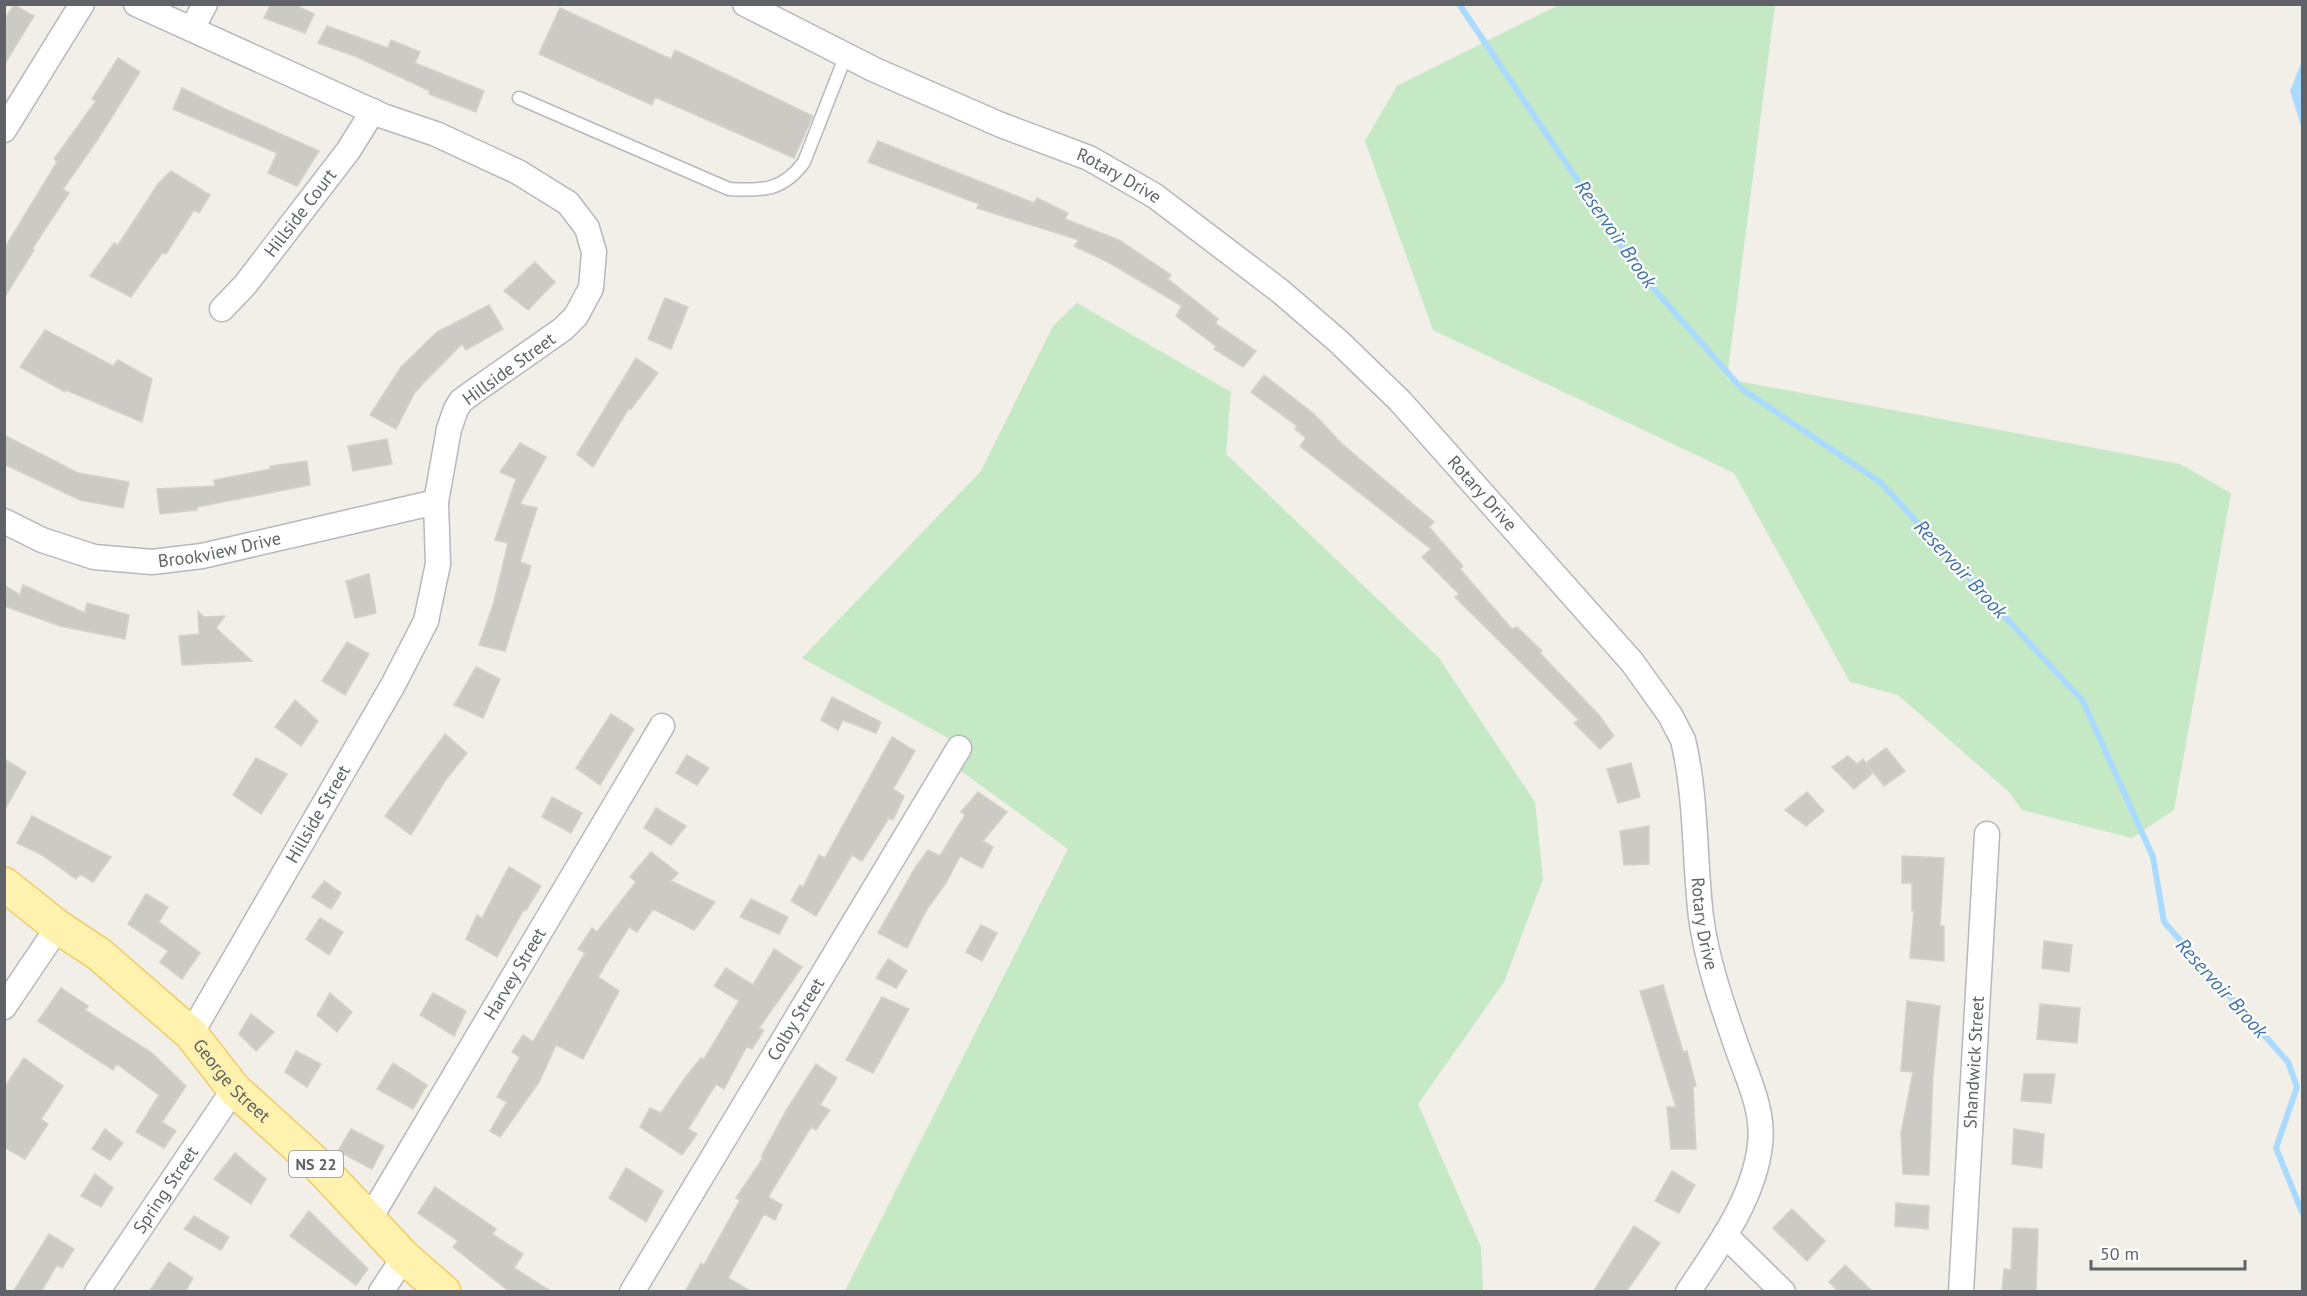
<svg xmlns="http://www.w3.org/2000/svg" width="2307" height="1296" font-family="'PT Sans',sans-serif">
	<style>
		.green { fill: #c5e8c5 }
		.water { fill: #aadaff }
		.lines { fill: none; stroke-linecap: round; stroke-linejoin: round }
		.stream { stroke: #aadaff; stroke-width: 6 }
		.building { fill: #cccac5; stroke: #d6d1c6; stroke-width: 1.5 }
		.service-casing { stroke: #b5b8bc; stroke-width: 15 }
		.minor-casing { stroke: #b5b8bc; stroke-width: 27 }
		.primary-casing { stroke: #f2c960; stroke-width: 36 }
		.service { stroke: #fff; stroke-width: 12 }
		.minor { stroke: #fff; stroke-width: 24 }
		.primary { stroke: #fff2af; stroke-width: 33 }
		.labels { text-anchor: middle; stroke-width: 4.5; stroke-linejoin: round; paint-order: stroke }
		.shield { fill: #fff; stroke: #8f9295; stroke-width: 1.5 }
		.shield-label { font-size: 16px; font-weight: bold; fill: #5f6368 }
		.street-label { font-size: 18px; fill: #5f6368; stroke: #fff }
		.water-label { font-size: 20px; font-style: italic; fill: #4174aa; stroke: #fff }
	</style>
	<rect width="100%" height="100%" fill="#f1efe8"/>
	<path class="green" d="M1559,5h216l-48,374 453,85 51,29 -57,317 -42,28 -110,-28 -13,-18 -111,-97 -48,-13 -116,-209 -301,-143 -68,-189 32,-55z
		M1077,303l154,89 -5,62 213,204 96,144 8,77 -39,103 -86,122 63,143 2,44h-638l223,-442 -111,-81 11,-19 -166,-91 179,-187 72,-145z"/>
	<path class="water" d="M2302,61v68l-12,-38z"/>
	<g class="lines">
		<path class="stream" d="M1459,4l181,269 102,116 138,93 203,219 70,156 11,65 124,140 9,25 -21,61 26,64"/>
	</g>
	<path class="building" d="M271,4h23l20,10 -9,19 -41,-15z
		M14,5l20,11 -30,49v-45z
		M560,8l111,51 4,-9 138,66 -19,42 -139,-61 -3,8 -113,-51z
		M327,26l61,22 3,-8 29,12 -5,11 69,28 -8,21 -47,-18 1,-3 -73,-34 -39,-14z
		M118,58l22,14 -44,70 -33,47 6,4 -37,56 2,1 -30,48v-49l53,-87 -3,-3 42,-58 -4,-2z
		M182,88l41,20 96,43 -22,35 -29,-13 9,-20 -104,-44z
		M878,141l156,62 3,-5 31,15 -3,6 54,21 52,35 -3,4 50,40 -3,4 41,28 -13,16 -29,-18 2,-3 -40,-30 6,-10 -74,-44 -34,-16 5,-6 -102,-32 2,-4 -111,-42z
		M171,171l39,24 -11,18 -5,-3 -28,44 -4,-1 -31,44 -41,-21 24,-33 4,2 40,-61z
		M535,262l20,20 -27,28 -24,-19z
		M665,298l23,9 -17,42 -23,-10z
		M489,305l14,24 -37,21 -4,-6 -47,48 -19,37 -26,-14 31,-48 36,-35z
		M45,330l68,36 5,-6 34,19 -10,43 -76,-32 -1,2 -45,-25z
		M636,358l22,15 -27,36 -2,-1 -36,59 -16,-13z
		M1264,375l50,39 28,30 92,78 -5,5 34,39 -3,3 52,60 5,-2 25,24 -2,2 59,62 15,21 -14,13 -26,-26 5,-3 -124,-123 4,-3 -37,-37 9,-8 -131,-103 6,-8 -11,-9 2,-3 -46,-34z
		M4,435l74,38 51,9 -6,26 -43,-8 -76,-36z
		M387,439l5,25 -39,7 -5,-25z
		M520,443l26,14 -26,47 17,4 -17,54 11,4 -26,85 -26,-6 15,-43 14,-59 -13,-3 21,-61 -16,-7z
		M307,461l3,24 -113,22v3l-37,4 -3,-25 58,-3 -1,-6 57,-11 -1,-3z
		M369,574l7,39 -21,5 -9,-37z
		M4,585l16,10 3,-10 62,28 2,-10 42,12 -4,24 -65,-13 -56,-20z
		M198,611l6,6 21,-1 -9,12 36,33 -70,4 -3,-29 20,-2z
		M347,642l22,12 -24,41 -23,-14z
		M476,667l24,12 -17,39 -29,-13z
		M832,697l49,25 -5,11 -33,-13 -5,10 -17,-10z
		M295,700l23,21 -17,25 -26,-19z
		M611,714l23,15 -34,56 -24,-17z
		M445,734l22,19 -22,28 -34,54 -26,-19z
		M892,737l23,14 -22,38 11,7 -11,24 -4,-2 -27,43 -10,-6 -36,61 -25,-15 9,-16 3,2 16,-32 6,3z
		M1886,748l19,23 -21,15 -18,-23z
		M687,755l22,13 -12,17 -21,-12z
		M1848,756l9,8 6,-5 10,14 -19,16 -22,-22z
		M256,758l31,16 -26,40 -28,-19z
		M4,759l22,13 -22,39z
		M1631,763l9,34 -22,6 -11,-34z
		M978,792l29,20 -24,29 10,6 -11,21 -22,-12 -14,27 -19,26 -20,39 -29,-15 37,-65 13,-18 12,6 25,-41 -4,-3z
		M1807,792l17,19 -18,15 -21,-16z
		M552,797l30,16 -11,20 -29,-16z
		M656,808l30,18 -15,19 -27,-17z
		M32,816l79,41 -18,25 -13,-8 -4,5 -34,-24 -25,-12z
		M1649,826v38l-25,1 -4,-34z
		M651,852l27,21 -7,8 44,21 -21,28 -41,-21 -16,23 -8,-5 -31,50 21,14 -36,68 -27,-14 -17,37 -39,55 -10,-6 17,-29 -10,-5 23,-40 -8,-5 11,-17 10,7 52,-89 -7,-4 14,-21 5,4 39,-50 -6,-5z
		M1902,856l42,2 -4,68h4v35l-34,-3 4,-47h-2v-28h-10z
		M509,867l32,19 -15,24 -2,-1 -27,48 -31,-18 11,-24 5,3z
		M324,881l17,12 -10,16 -19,-12z
		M146,894l22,13 -9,15 41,31 -18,26 -22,-17 8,-11 -40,-27z
		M751,899l37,18 -9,17 -39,-17z
		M320,918l23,14 -14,23 -23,-16z
		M981,925l16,8 -15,28 -16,-9z
		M2044,941l28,4 -3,27 -27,-4z
		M774,949l28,18 -43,61 5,2 -12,19 -5,-3 -23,43 -8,-5 -28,45 9,5 -15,21 -42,-28 10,-19 11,5 24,-35 16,-20 3,1 35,-58 -25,-15 12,-18 27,17z
		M888,959l19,12 -11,17 -20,-10z
		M1663,985l20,67 4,-1 9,35 -3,1 3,62h-25l-4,-42h9l-36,-116z
		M61,988l27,18 -3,4 67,43 34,33 -24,36 14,9 -12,17 -28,-16 23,-37 -42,-31 -4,6 -75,-49z
		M330,993l22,19 -15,20 -20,-17z
		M433,993l33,18 -12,25 -34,-21z
		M882,997l27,12 -36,64 -27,-13z
		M1907,1001l33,5 -7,69 -4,100 -26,-1 -2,-41 12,-61 -12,-1z
		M2040,1004l40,4 -3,35 -40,-4z
		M251,1014l23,18 -18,19 -17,-17z
		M296,1051l25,13 -14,23 -22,-15z
		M24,1058l39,28 -22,33 7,5 -23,35 -21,-12v-59z
		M393,1063l34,22 -14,24 -36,-20z
		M816,1064l21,14 -17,27 10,5 -14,20 -5,-3 -43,70 14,8 -7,15 -11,-6 -36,64 24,14h-67l16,-29 3,2 36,-65 -4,-2 27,-40 -2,-1 26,-48z
		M2024,1074h31l-4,29 -30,-2z
		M105,1129l18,14 -13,17 -18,-11z
		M351,1129l33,17 -12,23 -34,-18z
		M2014,1129l30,5 -2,34 -30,-4z
		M235,1153l31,26 -15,25 -37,-25z
		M626,1168l37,23 -17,31 -37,-24z
		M1672,1171l23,14 -16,28 -24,-12z
		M95,1174l18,14 -12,19 -20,-11z
		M435,1187l61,42 -4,5 31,20 -9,14 38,24h-42l-57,-45 5,-6 -40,-28z
		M1896,1203l33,3 -1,23 -33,-3z
		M1792,1209l33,32 -18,20 -34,-33z
		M309,1211l59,58 -12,16 -66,-49z
		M194,1216l35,21 -8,13 -37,-21z
		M1634,1226l26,17 -34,49h-33z
		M2013,1228l25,1 -2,63h-34l2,-23 7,1z
		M49,1234l25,15 -12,19 -5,-3 -16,27h-28z
		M169,1262l24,16 -8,14h-36z
		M1845,1265l28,27h-34l-10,-10z"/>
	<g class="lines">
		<g class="service-casing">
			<path id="service" d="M519,98l210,91c33,2 54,2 75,-27l42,-107"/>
		</g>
		<g class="minor-casing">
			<g id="minor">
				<path d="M136,4l247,112 53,18 82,38 50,31 19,25 7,24 -3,36 -15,28 -13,13 -87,61 -15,11 -5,8 -7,20 -13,73 2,62 -12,57 -33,64 -202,349"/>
				<path id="s1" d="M745,4l130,66 126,55 88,33 66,38 125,95 58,50 62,60 232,261 38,53 13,25c14,58 11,119 18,177 6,46 23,93 38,136 11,30 25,60 21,92 -6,54 -43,103 -72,147"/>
				<path d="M192,29l13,-25"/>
				<path d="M4,130l78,-126"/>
				<path id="s2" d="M222,309l23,-24 103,-134 25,-40"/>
				<path id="s3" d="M4,521l38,19 52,17 58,5 50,-6 234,-54"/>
				<path d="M4,1007l54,-80"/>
				<path id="s4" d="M369,1220l293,-494"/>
				<path d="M1725,1235l58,57"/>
				<path id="s5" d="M97,1292l137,-203"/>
				<path d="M381,1292l23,-35"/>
				<path id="s6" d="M632,1292l327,-544"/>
				<path id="s7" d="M1961,1292l26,-458"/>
			</g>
		</g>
		<g class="primary-casing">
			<g id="primary">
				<path id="s8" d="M4,884l54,43 41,27 92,80 43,55 86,78 84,90 40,35"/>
			</g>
		</g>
		<use href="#service" class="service"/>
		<use href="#minor" class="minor"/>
		<use href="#primary" class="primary"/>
	</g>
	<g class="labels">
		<rect class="shield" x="289" y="1151" width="54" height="26" rx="4.5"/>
		<g class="shield-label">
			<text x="316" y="1170">NS 22</text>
		</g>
		<g class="street-label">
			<text dy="6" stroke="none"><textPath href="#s1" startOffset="412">Rotary Drive</textPath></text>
			<text dy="6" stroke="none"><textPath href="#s2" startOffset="124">Hillside Court</textPath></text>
			<text transform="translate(509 369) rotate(-36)" y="6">Hillside Street</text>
			<text dy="6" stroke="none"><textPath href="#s1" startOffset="897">Rotary Drive</textPath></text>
			<text dy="6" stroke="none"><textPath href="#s3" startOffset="224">Brookview Drive</textPath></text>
			<text transform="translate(318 814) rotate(-60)" y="6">Hillside Street</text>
			<text dy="6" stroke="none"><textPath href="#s1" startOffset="1401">Rotary Drive</textPath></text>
			<text dy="6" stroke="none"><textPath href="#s4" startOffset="286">Harvey Street</textPath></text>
			<text dy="6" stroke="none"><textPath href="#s6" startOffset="318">Colby Street</textPath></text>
			<text dy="6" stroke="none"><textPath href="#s7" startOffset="230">Shandwick Street</textPath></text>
			<text dy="6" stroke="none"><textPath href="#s8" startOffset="302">George Street</textPath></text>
			<text dy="6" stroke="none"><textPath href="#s5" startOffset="123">Spring Street</textPath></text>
		</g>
		<g class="water-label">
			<text transform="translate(1616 234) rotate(55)" y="7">Reservoir Brook</text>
			<text transform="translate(1961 569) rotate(47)" y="7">Reservoir Brook</text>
			<text transform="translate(2222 988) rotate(48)" y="7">Reservoir Brook</text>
		</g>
	</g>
	<rect width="2307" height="1296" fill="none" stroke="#5f6368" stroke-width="12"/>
	<path d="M2091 1260v9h154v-9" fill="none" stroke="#5f6368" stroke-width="3"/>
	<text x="2100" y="1260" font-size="18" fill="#5f6368" stroke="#ffffff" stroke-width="4.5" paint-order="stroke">50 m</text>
</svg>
